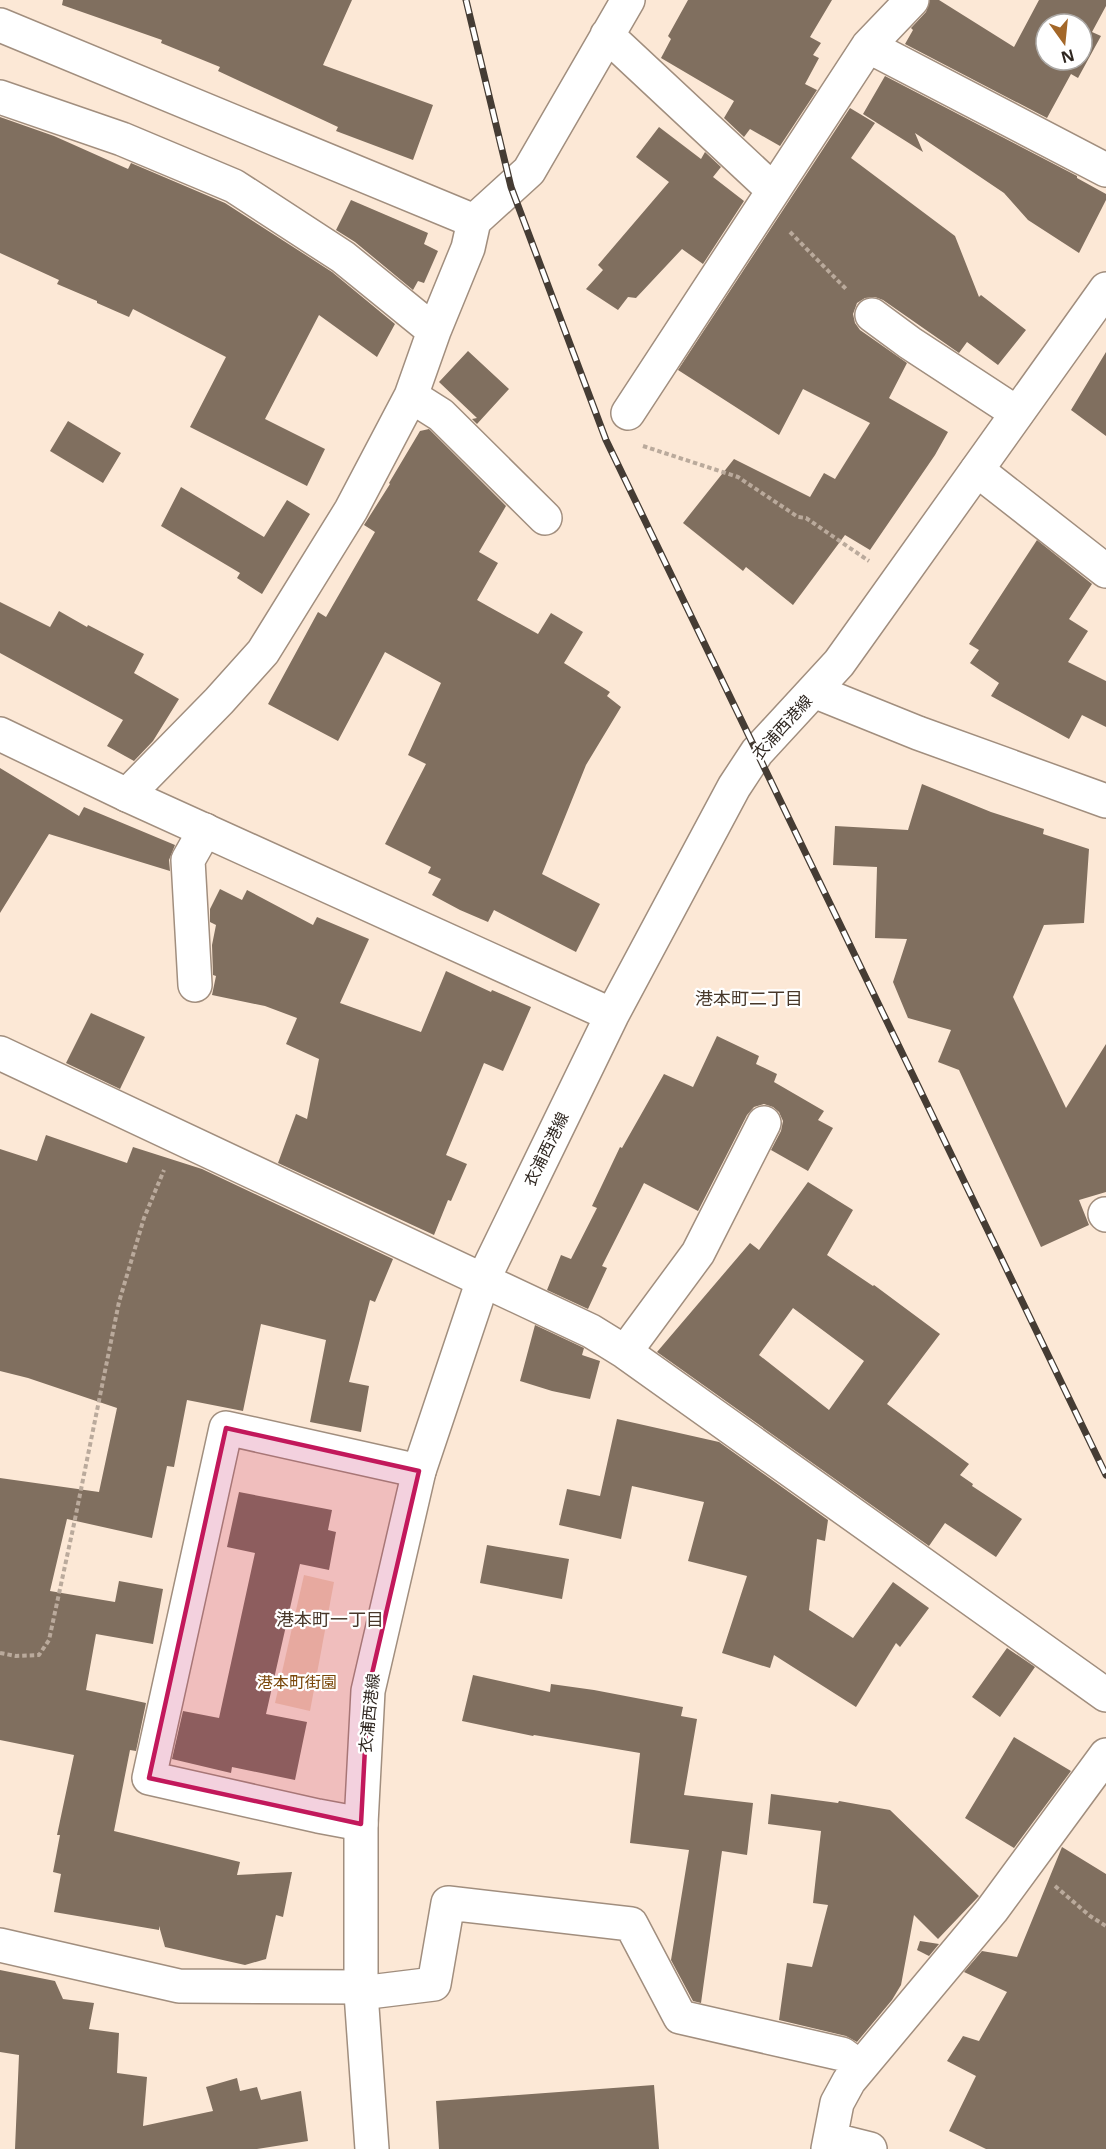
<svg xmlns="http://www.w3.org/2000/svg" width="1106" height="2149" font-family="'Open Sans','Noto Sans JP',sans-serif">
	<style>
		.green { fill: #f0ceb1 }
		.building { fill: #806f5f; fill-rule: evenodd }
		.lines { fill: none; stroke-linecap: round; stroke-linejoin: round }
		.street-casing { stroke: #a18e7e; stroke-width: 36 }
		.secondary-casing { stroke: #a18e7e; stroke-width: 36 }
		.path { stroke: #baaa9c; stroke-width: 4; stroke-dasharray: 4.5 3; stroke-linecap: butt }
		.street { stroke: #fff; stroke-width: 33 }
		.secondary { stroke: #fff; stroke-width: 33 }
		.rail-casing { stroke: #453c34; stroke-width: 7 }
		.rail { stroke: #fff; stroke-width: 4.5; stroke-dasharray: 14; stroke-linecap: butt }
		.marked { fill: #c2185b; fill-opacity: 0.2; stroke: #c2185b; stroke-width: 4.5; stroke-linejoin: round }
		.labels { text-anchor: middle; stroke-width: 4.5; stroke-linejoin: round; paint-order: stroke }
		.street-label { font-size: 16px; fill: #2f2721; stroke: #fff }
		.park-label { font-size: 16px; fill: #7a470a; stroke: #fff }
		.neighbourhood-label { font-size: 18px; fill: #48382a; stroke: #fff }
	</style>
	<rect width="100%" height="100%" fill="#fce8d6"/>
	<path class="green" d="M304,1575l30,7 -24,129 -35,-8z"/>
	<path class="building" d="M63,0h289l-29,65 110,40 -20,55 -77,-29 2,-4 -120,-56 2,-4 -59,-24 1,-3 -100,-35z
		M688,0h144l-22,37 11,6 -8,12 6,3 -14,26 12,6 -37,56 -30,-17 -6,8 -20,-19 10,-17 -73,-43 10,-19 -3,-3z
		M930,0h9l75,47 25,-47h67v6l-14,26 9,4 -23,42 -7,-4 -24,44 -142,-74 8,-14 -2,-2 15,-16zM1046,24h36v36h-36z
		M885,76l192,100v2l29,16v6l-27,53 -51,-33 -24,-27 -89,-60 8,19 -60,-38z
		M850,108l25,15 -24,35 104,78 24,61 2,-2 45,35 -28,35 -31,-23 -8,11 -76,-53 -8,-3 -10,1 -8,5 -4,11 2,9 5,7 47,33 -18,35 59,34 -13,23 -65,95 -25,-15 -52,70 -47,-38 -3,4 -60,-48 51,-64 76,38 14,-24 11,6 35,-56 -67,-34 -24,46 -101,-65z
		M0,117l54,19 74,33 3,-6 94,40 107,69 63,52 -18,33 -58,-42 -54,104 60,30 -18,37 -117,-59 36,-70 -93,-48 -4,8 -32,-14v-2l-40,-17 2,-4 -59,-27z
		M659,127l42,32 4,-7 16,15 -8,10 31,24 -41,63 -21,-15 -46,49 -8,-1 -10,13 -32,-21 17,-19 -5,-5 71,-83 -33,-25z
		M351,200l77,33 -4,11 14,7 -14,32 -6,-2 -5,9 -58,-48 -19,-12z
		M468,351l41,38 -32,35 -5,-5 5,-1 -38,-36z
		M1106,352v84l-35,-26z
		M68,421l53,32 -18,30 -53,-32z
		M429,429l77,77 -27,46 19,11 -21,37 61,34 13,-21 32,19 -19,31 46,29 -3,4 14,11 -35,58 -44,109 58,30 -24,48 -82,-42 -6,12 -28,-12 -28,-15 9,-16 -13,-6 3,-6 -46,-23 41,-80 -18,-9 33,-72 -56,-31 -47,89 -70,-37 50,-92 8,5 49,-85 -11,-7 26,-41 -1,-1 31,-52z
		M181,487l83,50 23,-37 23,14 -48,80 -25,-16 3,-5 -79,-47z
		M1037,540l55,44 -23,35 19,12 -20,31 38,19v46l-24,-12 -13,24 -78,-43 8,-13 -29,-20 9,-13 -10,-6z
		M0,602l50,25 9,-16 28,16 1,-2 56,29 -10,19 45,26 -26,42 -19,20 -27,-15 16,-26 -123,-67z
		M0,768l79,48 5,-9 91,38 -6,15 1,11 -121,-37 -49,79z
		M922,784l69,28 53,17 -1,5 46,15 -5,74 -40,2 -31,72 53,111 40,-64v148l-27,8 10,25 -48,22 -82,-177 -21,-8 13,-32 -43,-12 -15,-36 14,-43 -32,-1 2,-71 -44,-2 2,-39 73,4z
		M220,889l22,11 5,-10 66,35 4,-8 52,22 -29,64 81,29 25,-61 45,21 1,-2 39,17 -28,64 -19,-8 -38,92 21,9 -16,37 -3,-1 -14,35 -156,-72 18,-49 11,5 12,-60 -33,-15 11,-26 -32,-12 -53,-11 4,-19 -3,-1 -1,-30 4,-20 -6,-3v-13z
		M91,1013l54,24 -25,52 -54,-26z
		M717,1036l42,20 -3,8 21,10 -3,8 50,29 -6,9 15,8 -25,43 -37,-21 10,-19 2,-10 -4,-9 -6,-5 -9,-3 -10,3 -7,8 -49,96 -54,-28 -42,83 5,2 -19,41 -41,-19 14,-35 10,4 26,-51 -5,-2 28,-59 2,1 42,-74 29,13z
		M46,1135l81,28 6,-16 69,22 191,90 -18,43 -5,-2 -21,82 20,4 -8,46 -51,-10 16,-82 -65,-16 -18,87 -56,-11 -13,67 -7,-1 -15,72 -85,-19 -17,72 65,11 4,-21 44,8 -10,55 -57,-10 -10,56 60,13 -10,48 -6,-1 -16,81 126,31 -3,13 55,-3 -9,45 -7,-2 -10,44 -21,6 -80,-18 -6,-21v4l-105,-18 7,-38 -8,-2 7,-37h-3l17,-80 -74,-15v-262l99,14 18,-84 -89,-30 -28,-7v-222l37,12z
		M808,1182l45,28 -26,45 46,31 1,-1 66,49 -53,70 82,60 -9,11 13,9 -1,2 50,33 -26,38 -51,-34 -16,23 -272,-194 93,-109 9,7zM793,1308l71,53 -35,49 -70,-55z
		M535,1325l49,23 -2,7 18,6 -10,38 -38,-8 -32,-10z
		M617,1419l102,23 109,78 -3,21 -8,-2 -8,71 44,28 40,-56 36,26 -29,39 -4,-4 -40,64 -82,-52 -4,13 -48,-15 25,-77 -59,-15 16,-59 -72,-16 -11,53 -62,-14 8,-36 33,7z
		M239,1492l93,18 -4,20 8,2 -7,38 -29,-6 -34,150 41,8 -12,58 -63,-13 -1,6 -59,-14 11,-48 36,7 36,-165 -28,-6z
		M487,1545l82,14 -7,40 -82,-16z
		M1007,1648l28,19 -35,50 -28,-20z
		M473,1675l77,17 1,-8 43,6 89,17 -2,9 16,3 -13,76 69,8 -6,52 -25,-4 -21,152 -8,-2 -22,-41 18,-110 -59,-7 10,-90 -106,-18 -1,1 -71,-15z
		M1014,1737l57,34 -57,77 -49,-30z
		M771,1794l67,9 1,-2 51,9 89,86 -41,43 -24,-24 -13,70 -9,15 -35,42 -11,-6 -67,-16 8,-57 25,4 16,-62 -15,-2 8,-72 -53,-7z
		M1062,1847l44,27v275h-120l-37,-18 27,-55 -29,-15 16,-25 16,5 28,-49 -43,-20 18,-21 35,6z
		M920,1941l19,3 -10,12 -12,-6z
		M0,1970l55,11 8,18 31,4 -5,26 30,4 -2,40 30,4 -4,49 70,-15 -7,-24 31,-9 3,13 17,-4 4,13 40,-9 7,50 -51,8h-242l4,-94 -19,-3z
		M654,2085l5,64h-220l-3,-48z"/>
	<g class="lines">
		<g class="street-casing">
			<path id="street" d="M0,25l474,196
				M607,35l166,155
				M868,46l238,124
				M0,97l122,42 112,47 109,71 91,74
				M872,315l38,28 107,70
				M411,396l30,19 104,103
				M628,413l240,-367 44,-46
				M977,470l129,101
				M127,795l92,-94 44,-49 88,-142 60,-114 23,-65 34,-83 6,-27 55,-50 99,-171
				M195,985l-7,-125 17,-30
				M0,1053l591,278 34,21 481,343
				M1105,1214l1,1
				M625,1352l73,-99 66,-130
				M361,1824l-43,-8 -169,-38 77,-350 193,43
				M0,1945l179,41 182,1
				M361,1993l73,-9 14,-81 183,21 49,93 162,37 18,13
				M830,2139l40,10
				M828,2149l9,-46 12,-22 143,-171 114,-155"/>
		</g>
		<g class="secondary-casing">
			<path id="secondary" d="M814,691l104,42 188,68
				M0,734l127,61 485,220
				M372,2149l-11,-156v-169l7,-133 51,-220 64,-191 129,-265 122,-228 23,-35 82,-89 267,-374"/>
		</g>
		<path class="path" d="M790,232l56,57
			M643,446l95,31 60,40 8,1 63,43
			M0,1653l16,3 23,-1 10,-15 25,-116 45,-222 25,-84 20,-48
			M1055,1886l35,30 16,10"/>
		<use href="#street" class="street"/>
		<use href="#secondary" class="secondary"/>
		<g class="rail-casing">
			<path id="rail" d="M466,0l45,187 95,253 500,1035"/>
		</g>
		<use href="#rail" class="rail"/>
	</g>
	<path class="marked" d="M226,1428l193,43 -51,220 -7,133 -212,-46z"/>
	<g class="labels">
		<g class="street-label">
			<text transform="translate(782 727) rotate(-48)" y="6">衣浦西港線</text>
			<text transform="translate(546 1149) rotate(-64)" y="6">衣浦西港線</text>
			<text transform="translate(369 1713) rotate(-84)" y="6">衣浦西港線</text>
		</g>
		<g class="park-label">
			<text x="297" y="1688">港本町街園</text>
		</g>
		<g class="neighbourhood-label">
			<text x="749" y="1005">港本町二丁目</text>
			<text x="330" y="1626">港本町一丁目</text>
		</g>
	</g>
	<g transform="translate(1064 42) rotate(165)"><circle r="28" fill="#ffffff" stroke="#aca9a6" stroke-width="1.5"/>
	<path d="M0-4.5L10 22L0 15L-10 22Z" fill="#a36729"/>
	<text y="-9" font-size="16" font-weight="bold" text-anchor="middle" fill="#2f2721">N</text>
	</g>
</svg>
